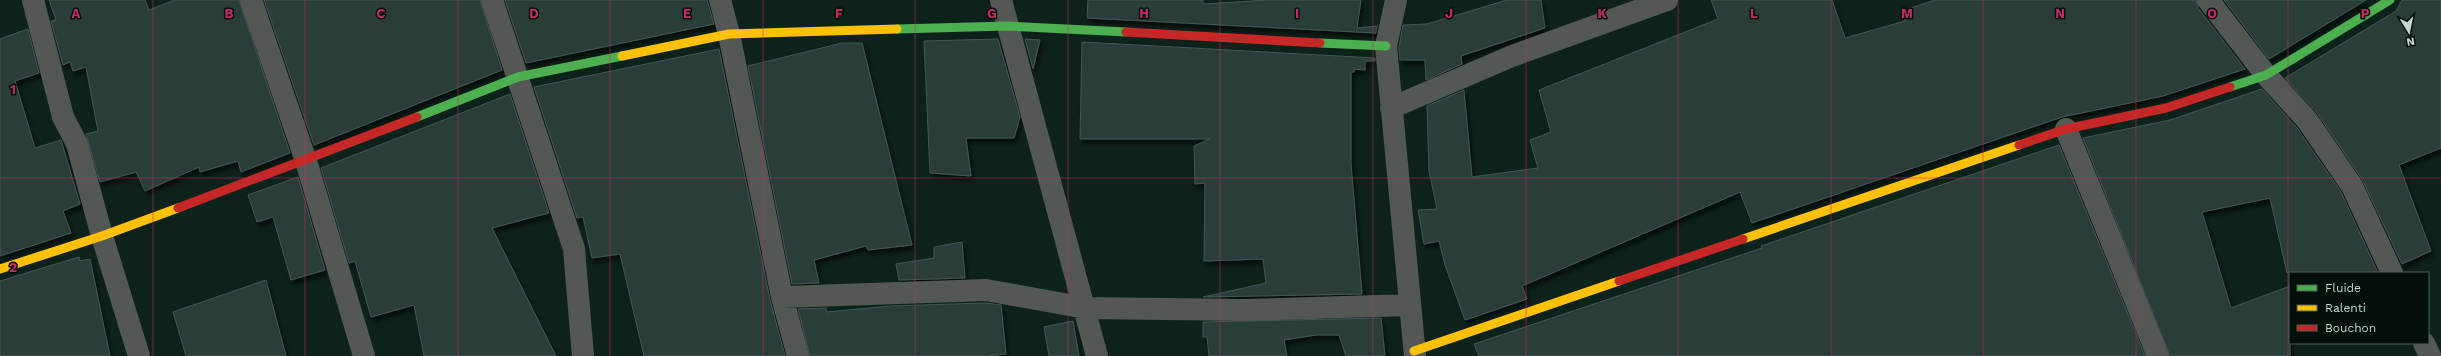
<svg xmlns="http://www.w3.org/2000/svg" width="2441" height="356" font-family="'Work Sans',sans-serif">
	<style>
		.building { fill: #293c3a; stroke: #455654; filter: url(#shadow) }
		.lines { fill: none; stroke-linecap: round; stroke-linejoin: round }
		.street { stroke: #535854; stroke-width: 22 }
		.fast { stroke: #4caf50; stroke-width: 9 }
		.slow { stroke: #ffc107; stroke-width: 9 }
		.jam { stroke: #c62828; stroke-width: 9 }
		.grid { fill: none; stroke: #c22b67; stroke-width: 1; stroke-opacity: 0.55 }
		.grid-label { font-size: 13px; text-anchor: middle; font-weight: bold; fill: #c22b67; stroke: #030f0a; stroke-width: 3; stroke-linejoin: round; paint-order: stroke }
	</style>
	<defs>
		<filter id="shadow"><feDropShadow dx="2.5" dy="4.5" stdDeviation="2" flood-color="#0009"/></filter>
	</defs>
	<rect width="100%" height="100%" fill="#0d221b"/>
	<path class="building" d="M49,0h96l4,10 26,-10h64l51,153 -49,19 -3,-11 -38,11 -1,-5 -54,24 -9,-19 -36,10 -14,-48 12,-3 -12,-64 -13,4 -3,-9 -7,3 -12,-44 5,-1z
		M264,0h216l22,70 -188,75z
		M505,0h202l7,24 -188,39z
		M1088,0h115v4l65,-4h93l-4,28 20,-2 -1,7 -289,-15z
		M1507,0h34l4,28 -84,28 1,8 -36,16 -1,-20h-25l-1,-13 4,-22 24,-1z
		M1711,0h121l13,38 60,-17 -3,-10 33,-11h261l2,8 47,61 -82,27 -101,21 -310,106 -12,-31 -218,94 5,13 -62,21 -20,-55 -6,-24 -15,3 -6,-34 19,-1 -8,-38 -2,-65 37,-16 8,87 66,-9 -8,-28 21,-8 -12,-42 179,-71z
		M2224,0h142l-97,59z
		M2402,0h39v148l-42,17 32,86 -29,13 -40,-85 -45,-66 -32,-35 111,-67z
		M28,29l11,44 -24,8 20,67 26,-8 19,64 -17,7 8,22 -71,23v-217z
		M998,39l22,78 -6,21h-48l5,38 -41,-3 -6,-132z
		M1025,39l15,1 -7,29z
		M1082,42l293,16v3h-10v9l-11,-1v3h-3v92l11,130 -159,3 63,-14 -3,-24 -59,2 1,-78 -10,1 -1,-38 16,-7h-130z
		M842,43h20l50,202 -44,5 -2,-4 -52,14 5,23 -27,1 -44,-218z
		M719,49l51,251 15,56h-141l-24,-102 -28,4 -9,-41 -6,1 -43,-131z
		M2262,89l35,39 44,64 37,81h-91l-17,-75 -68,14 29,96 59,-22v70h-120l-87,-218 87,-18z
		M510,94l39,119 -57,15 64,128h-132l-10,-51 -43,12 -16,-56 -6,2 -28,-95z
		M2059,145l86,211h-666l-5,-12 288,-96 -1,-2z
		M298,177l27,93 -34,10 -18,-63 -16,5 -9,-27z
		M962,242l3,36 -66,2 -3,-16 38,-6v-11z
		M79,257l1,4 10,-2 20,97h-110v-75z
		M266,280l20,76h-100l-13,-44z
		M985,303l16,2 5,49 -20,2h-176l-12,-47 28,-1 1,4 63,-6z
		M1381,318l4,38h-39l-7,-21h-23l-32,5 3,16h-78l-2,-19h-4v-15z
		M1073,321l6,35h-30l-5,-29z"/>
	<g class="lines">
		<path class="street" d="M33,0l30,117 14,27 25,92 37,120
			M251,0l55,161 58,195
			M492,0l82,249 9,107
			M720,0l9,34 53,263 16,59
			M1001,0l96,356
			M1396,0l-10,46 29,310
			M2208,0l58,75 41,45 45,66 40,87
			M1391,108l121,-52 155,-56
			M2066,129l92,227
			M782,297l204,-7 100,18 158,2 165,-5
			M2424,343l6,13"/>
		<path class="fast" d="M897,29l110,-3 119,6
			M1320,43l66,3
			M2230,87l36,-12 124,-75
			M417,117l101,-40 104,-21"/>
		<path class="slow" d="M622,56l107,-22 168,-5
			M1743,239l276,-94
			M0,269l102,-33 76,-28
			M1414,351l205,-70"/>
		<path class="jam" d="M1126,32l194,11
			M2019,145l47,-16 100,-21 64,-21
			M178,208l239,-91
			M1619,281l124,-42"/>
	</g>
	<path class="grid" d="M153,0v356M305,0v356M458,0v356M610,0v356M763,0v356M915,0v356M1068,0v356M1220,0v356M1373,0v356M1526,0v356M1678,0v356M1831,0v356M1983,0v356M2136,0v356M2288,0v356M0,178h2441"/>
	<g class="grid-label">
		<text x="76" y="18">A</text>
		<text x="229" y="18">B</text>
		<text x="381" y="18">C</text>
		<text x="534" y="18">D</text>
		<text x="687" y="18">E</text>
		<text x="839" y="18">F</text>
		<text x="992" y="18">G</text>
		<text x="1144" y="18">H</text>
		<text x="1297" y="18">I</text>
		<text x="1449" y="18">J</text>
		<text x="1602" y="18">K</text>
		<text x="1754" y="18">L</text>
		<text x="1907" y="18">M</text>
		<text x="2060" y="18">N</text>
		<text x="2212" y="18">O</text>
		<text x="2365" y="18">P</text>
		<text x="13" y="94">1</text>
		<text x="13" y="272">2</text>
	</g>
	<rect x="2289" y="272" width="140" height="72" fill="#030f0a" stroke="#515f59"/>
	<rect x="2297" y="285" width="20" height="6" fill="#4caf50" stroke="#515f59"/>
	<text x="2325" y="292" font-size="12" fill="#c5d8cf">Fluide</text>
	<rect x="2297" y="305" width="20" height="6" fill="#ffc107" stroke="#515f59"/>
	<text x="2325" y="312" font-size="12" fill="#c5d8cf">Ralenti</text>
	<rect x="2297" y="325" width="20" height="6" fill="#c62828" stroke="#515f59"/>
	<text x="2325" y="332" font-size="12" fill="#c5d8cf">Bouchon</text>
	<g transform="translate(2409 32) rotate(170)" stroke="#030f0a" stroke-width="3" paint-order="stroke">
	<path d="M0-3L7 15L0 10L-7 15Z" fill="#c5d8cf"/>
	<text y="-6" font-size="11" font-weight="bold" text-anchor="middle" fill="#c5d8cf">N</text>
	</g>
</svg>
